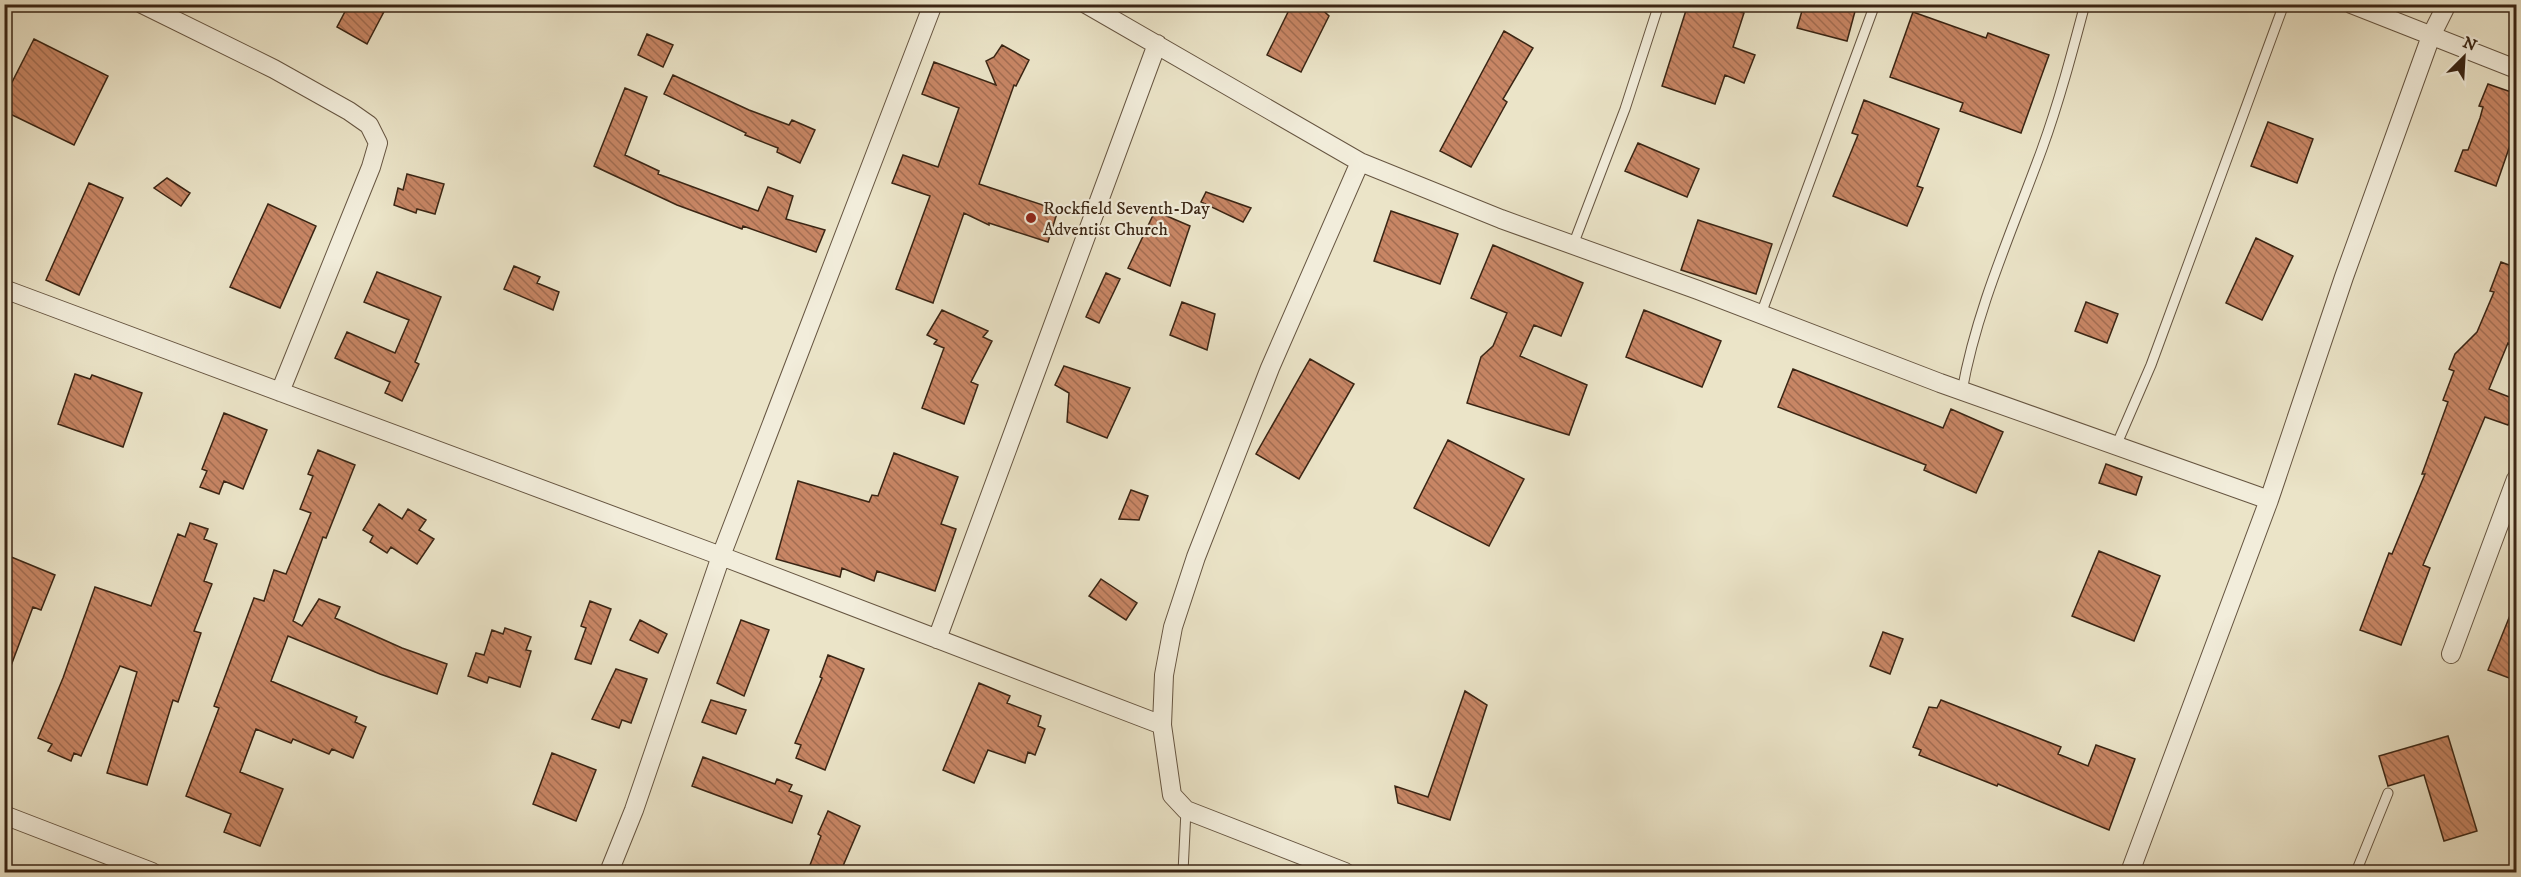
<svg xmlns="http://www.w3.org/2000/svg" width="2521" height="877" font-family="'IM FELL DW Pica',serif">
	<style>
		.building { fill: url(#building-back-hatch); stroke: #3a2514; stroke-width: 1.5 }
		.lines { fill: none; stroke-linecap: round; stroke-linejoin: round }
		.lane-casing { stroke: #665541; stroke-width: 11 }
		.street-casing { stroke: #665541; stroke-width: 20 }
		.lane { stroke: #f2eddb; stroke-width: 9 }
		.street { stroke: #f2eddb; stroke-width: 18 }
		.poi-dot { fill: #8f2418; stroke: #f2eddb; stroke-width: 2 }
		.labels { text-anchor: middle; stroke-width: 4.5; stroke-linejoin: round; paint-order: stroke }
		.poi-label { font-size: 18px; fill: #3a2514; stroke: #f2eddb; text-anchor: start }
	</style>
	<defs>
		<pattern id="building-back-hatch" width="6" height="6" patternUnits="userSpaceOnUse" patternTransform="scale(1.5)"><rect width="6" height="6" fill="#c88665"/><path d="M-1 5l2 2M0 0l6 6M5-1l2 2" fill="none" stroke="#a36d52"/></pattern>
	</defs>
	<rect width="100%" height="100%" fill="#ebe4c8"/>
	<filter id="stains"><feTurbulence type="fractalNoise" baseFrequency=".00333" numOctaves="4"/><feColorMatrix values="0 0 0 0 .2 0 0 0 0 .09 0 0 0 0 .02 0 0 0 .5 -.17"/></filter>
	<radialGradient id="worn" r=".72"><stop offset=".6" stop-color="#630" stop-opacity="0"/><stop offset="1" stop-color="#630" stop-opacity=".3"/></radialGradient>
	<path class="building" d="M349,4h39l-21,40 -30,-17z
		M1292,4h24l13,12 -28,56 -34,-17z
		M1688,4h31l25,9 -11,34 22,8 -11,28 -19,-8 -10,29 -53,-18z
		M1804,4h53l-10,37 -50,-13z
		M1913,12l73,26 2,-5 61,22 -28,78 -61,-22 3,-8 -73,-26z
		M1504,31l29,17 -30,51 4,3 -36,65 -31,-16z
		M647,34l26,11 -10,22 -25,-12z
		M34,39l74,37 -34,69 -70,-34v-13z
		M1002,45l27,15 -13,26 -2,-1 -35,99 79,26 -10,32 -59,-19v2l-25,-12 -31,90 -37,-14 34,-93 -38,-13 11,-28 35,12 21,-59 -37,-14 12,-32 62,23 -10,-24 8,-4z
		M673,75l76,35 40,15 3,-5 23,10 -15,33 -23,-11 1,-4 -33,-13 1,-2 -82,-39z
		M2488,84l29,10v31l-21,61 -41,-15 8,-21h5l12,-32 3,-11 -4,-1z
		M625,88l22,9 -22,58 34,16 -1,3 100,37 10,-24 25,9 -7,23 39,11 -9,22 -73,-26 -1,3 -65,-24 -83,-39z
		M1864,100l75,29 -22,57 6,2 -16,38 -74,-30 25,-61 -6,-2z
		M2268,122l45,17 -16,44 -46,-17z
		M1638,143l61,26 -12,28 -62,-26z
		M407,174l37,10 -9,30 -18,-5 -1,4 -22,-8 4,-17 5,2z
		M167,178l23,15 -9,13 -27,-18z
		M89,183l34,15 -44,97 -33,-15z
		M1206,192l45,16 -8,14 -42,-20z
		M268,204l48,22 -36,82 -50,-21z
		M1155,211l35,15 -20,60 -42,-18z
		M1391,211l67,23 -18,50 -66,-23z
		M1698,220l74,24 -16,50 -75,-24z
		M2256,238l37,18 -31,64 -36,-17z
		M1493,245l90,38 -22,53 -27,-11 -14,31 67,29 -18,50 -102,-32 14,-46 12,-11 14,-33 -36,-15z
		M2501,262l16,6v79l-9,-4 -19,46 28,11v3l-9,22 -23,-8 -62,148 7,3 -29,77 -41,-15 29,-77 3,1 33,-80h-3l26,-72 -5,-2 11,-29 -5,-2 6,-15 22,-22 17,-40 -4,-1z
		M514,266l26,11 -3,6 22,9 -6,18 -49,-21z
		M377,272l64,25 -26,65 4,2 -17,37 -17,-8 5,-11 -55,-24 12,-26 48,21 14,-33 -45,-18z
		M1106,273l14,6 -21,44 -13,-6z
		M1182,302l33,12 -8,36 -37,-15z
		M2086,302l32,12 -11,29 -32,-12z
		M942,310l46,21 -5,6 9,4 -21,41 7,3 -14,39 -42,-16 22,-60 -10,-4 3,-4 -10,-5z
		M1644,310l77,31 -19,46 -76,-30z
		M1310,359l44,25 -55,95 -43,-25z
		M1064,366l66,22 -23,50 -40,-16 2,-29 -14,-8z
		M1793,369l150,59 8,-19 52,23 -27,61 -52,-23 2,-5 -148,-58z
		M75,374l15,5 2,-4 50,18 -19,54 -65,-23z
		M224,413l43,17 -24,59 -19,-8 -5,13 -19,-7 7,-16 -5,-2z
		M1448,440l76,39 -35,67 -75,-38z
		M318,450l37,15 -29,73 -3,-1 -30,84 9,5 17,-27 21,8 -5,11 67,30 45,16 -10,30 -57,-20 -92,-38 -17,45 86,36 -2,5 11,5 -13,31 -21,-9 -3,5 -36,-15 -2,4 -35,-14 -16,43 43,17 -23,57 -36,-14 7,-18 -45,-18 33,-88 -5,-2 40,-108 10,3 10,-31 12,4 25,-61 -11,-4 13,-33 -5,-2z
		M894,453l64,24 -17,47 15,5 -21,62 -58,-20 -3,10 -32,-13 -2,9 -64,-18 22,-78 71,21 3,-7 6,1z
		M2106,464l36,13 -6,18 -37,-12z
		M1131,490l17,6 -9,24 -20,-1z
		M379,504l23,15 6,-10 18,11 -7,10 15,9 -17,25 -26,-17 -4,6 -17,-11 3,-6 -10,-6z
		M190,523l18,6 -4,10 13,5 -13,37 8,3 -18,47 7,2 -23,69 -5,-2 -26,85 -40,-12 30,-101 -17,-6 -39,90 -7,-3 -3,8 -23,-10 4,-7 -14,-6 25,-60 32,-91 56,19 27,-72 7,3z
		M2099,551l61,25 -26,65 -62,-25z
		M4,554l51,21 -14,35 -8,-3 -27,72z
		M1101,579l36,24 -11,17 -37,-24z
		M590,601l21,8 -20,55 -16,-5 11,-31 -5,-2z
		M2515,603h2v78l-29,-11z
		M640,620l27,14 -9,19 -28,-13z
		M741,620l28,10 -25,66 -27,-13z
		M505,628l26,9 -5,13 5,1 -11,36 -31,-10 -2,6 -19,-7 8,-23 8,2 8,-25 11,4z
		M1883,632l20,7 -13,35 -20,-8z
		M828,655l36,14 -39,101 -29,-12 5,-13 -6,-2 27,-65 -2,-1z
		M616,669l31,10 -16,44 -9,-3 -3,8 -27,-9z
		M979,683l31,13 -3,7 34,13 -3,10 7,3 -10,26 -7,-3 -3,11 -37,-13 -14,33 -31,-13z
		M1465,691l22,14 -37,115 -52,-17 -3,-17 33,11z
		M711,700l35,10 -10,24 -34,-12z
		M1941,700l120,47 -3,7 30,12 8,-21 39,14 -26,71 -111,-46 -1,2 -78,-31 2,-5 -8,-3 16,-40 8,1z
		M2448,736l29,95 -33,10 -20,-66 -36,11 -9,-30z
		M552,753l44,17 -20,51 -43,-17z
		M703,757l72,27 2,-5 15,6 -3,6 13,5 -10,27 -100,-37z
		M828,811l32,15 -20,47h-33l14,-37 -3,-2z"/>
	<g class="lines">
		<g class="lane-casing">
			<path id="lane" d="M1573,245l52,-136 34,-105
				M1761,314l114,-310
				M1962,391c15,-84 51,-162 80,-242 17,-47 30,-96 43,-145
				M2116,446l35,-81 133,-361
				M1183,872l3,-62
				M2356,872l32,-79"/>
		</g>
		<g class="street-casing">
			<path id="street" d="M142,4l132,65 75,42 20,14 9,18 -7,24 -91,225
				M1086,4l274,158 141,57 197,71 242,93 329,117
				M2351,4l165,65
				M4,289l717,267 441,169
				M937,639l220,-595
				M2451,654l65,-175
				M4,815l148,57
				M609,872l25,-62 87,-254 212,-552
				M1345,872l-159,-62 -14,-15 -10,-70 2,-50 9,-48 23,-70 74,-189 90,-206
				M2130,872l139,-372 75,-223 87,-241 16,-32"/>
		</g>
		<use href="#lane" class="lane"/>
		<use href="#street" class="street"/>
	</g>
	<circle class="poi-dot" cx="1031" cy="218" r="6"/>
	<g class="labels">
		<g class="poi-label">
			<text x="1043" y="214">Rockfield Seventh-Day<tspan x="1043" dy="21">Adventist Church</tspan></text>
		</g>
	</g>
	<rect width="2521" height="877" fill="none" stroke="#ebe4c8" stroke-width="24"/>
	<rect x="6" y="6" width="2509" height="865" fill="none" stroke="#3a2514" stroke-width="3"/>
	<rect x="12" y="12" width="2497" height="853" fill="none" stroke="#3a2514" stroke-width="1.5"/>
	<g transform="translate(2464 57) rotate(24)" stroke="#f2eddb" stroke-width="4.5" paint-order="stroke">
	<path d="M0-4.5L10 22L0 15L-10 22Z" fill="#3a2514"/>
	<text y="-9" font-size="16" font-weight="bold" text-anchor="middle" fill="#3a2514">N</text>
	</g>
	<rect width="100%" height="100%" filter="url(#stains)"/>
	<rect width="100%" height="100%" fill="url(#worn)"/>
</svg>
